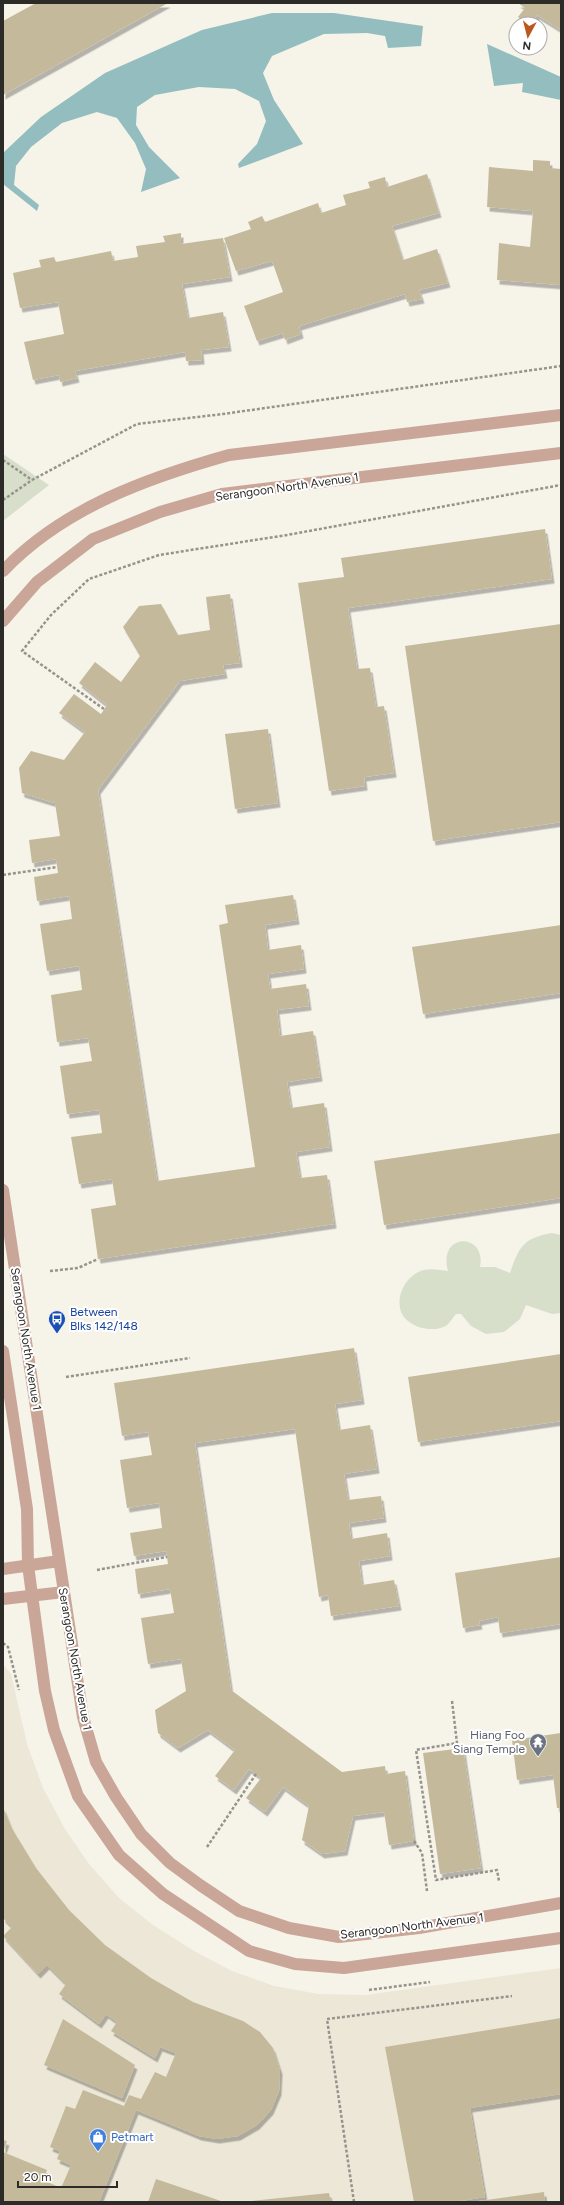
<svg xmlns="http://www.w3.org/2000/svg" width="564" height="2205" font-family="Figtree,sans-serif">
	<style>
		.built { fill: #ece7d6 }
		.green { fill: #d7dfcb }
		.water { fill: #94bdc0 }
		.building { fill: #c4ba9b; filter: url(#shadow) }
		.lines { fill: none; stroke-linecap: round; stroke-linejoin: round }
		.path { stroke: #96938d; stroke-width: 2.5; stroke-dasharray: 3 2; stroke-linecap: butt }
		.street { stroke: #caa698; stroke-width: 12 }
		.labels { text-anchor: middle; stroke-width: 4; stroke-linejoin: round; paint-order: stroke }
		.street-label { font-size: 12px; fill: #2d2b28; stroke: #fff }
		.transit-label { font-size: 12px; fill: #164399; stroke: #fff; text-anchor: start }
		.worship-label { font-size: 12px; fill: #5b616d; stroke: #fff; text-anchor: end }
		.shop-label { font-size: 12px; fill: #366cbe; stroke: #fff; text-anchor: start }
	</style>
	<defs>
		<filter id="shadow"><feDropShadow dx="2.5" dy="4.5" stdDeviation="0" flood-color="#0004"/></filter>
	</defs>
	<rect width="100%" height="100%" fill="#f6f3e9"/>
	<path class="built" d="M3,1664l8,10 16,70 16,44 22,41 24,35 30,34 34,27 41,26 38,20 42,15 45,8 47,1 195,-27v234h-558z"/>
	<path class="green" d="M3,454l46,31 -46,36z
		M552,1233l9,2v78l-9,1 -26,-9 -6,14 -16,13 -18,2 -15,-8 -10,-12h-5c-3,3 -6,9 -10,12 -15,8 -43,0 -46,-18 -3,-16 8,-34 24,-38 8,-2 16,0 24,1 -11,-39 39,-39 32,-4h15l15,6c9,-26 13,-35 42,-40z"/>
	<path class="water" d="M272,13h62l89,13 -2,20 -33,2 -3,-12 -18,-3 -43,1 -52,22 -9,17 11,27 29,44 -64,24 -1,-4 19,-20 9,-23 -7,-20 -24,-12 -36,-2 -44,8 -18,12 -1,18 13,22 31,31 -39,14 5,-23 -11,-26 -18,-25 -20,-6 -35,11 -31,24 -15,19 -2,19 25,20 -2,6 -34,-27v-31l38,-36 64,-44 97,-43z
		M487,44l74,33v23l-39,-8 1,-9 -29,3z"/>
	<path class="building" d="M36,3h132l-165,92v-74z
		M518,3h43v27l-24,-15 -6,9h-3l-10,-7 7,-9z
		M533,160l17,1v7l11,1v116l-64,-5 2,-37 31,4 3,-36 -46,-4 2,-40 44,4z
		M427,174l12,39 -47,13 11,34 34,-11 11,34 -29,7 3,9 -15,3 -2,-8 -106,32 2,8 -16,6 -2,-7 -26,8 -13,-35 39,-14 -11,-31 -36,10 -12,-33 27,-9 -3,-7 14,-6 3,6 53,-19 3,10 25,-8 -3,-10 27,-7 -2,-6 17,-5 2,10z
		M181,233v11l42,-6 7,39 -48,7 6,34 35,-6 6,35 -28,3 1,10 -16,1 -1,-9 -110,19 2,7 -17,4 -1,-7 -26,5 -9,-38 40,-8 -6,-32 -38,6 -7,-35 28,-6 -2,-7 15,-3 2,5 55,-11 2,10 25,-4 -2,-11 29,-4 -2,-6z
		M545,529l7,50 -204,29 9,61 13,-1 6,39 8,-1 10,67 -30,4 1,9 -36,5 -31,-208 46,-6 -3,-19z
		M230,594l10,69 -17,2 2,9 -45,7 -82,109 59,391 98,-14 -36,-242 9,-2 -3,-18 68,-10 4,25 -32,5 3,25 33,-5 3,24 -36,5 1,7 1,8 36,-5 3,22 -32,4 3,26 33,-5 7,46 -33,5 4,26 33,-5 6,44 -34,5 4,26 27,-3 7,49 -236,35 -7,-50 25,-4 -4,-26 -33,5 -8,-47 31,-4 -3,-23 -32,4 -7,-48 32,-5 -4,-23 -31,4 -6,-47 31,-5 -3,-24 -32,5 -7,-47 32,-5 -3,-23 -32,5 -3,-24 24,-4 -2,-14 -24,4 -3,-23 31,-4 -5,-33 -33,-10 -3,-25 12,-17 33,9 21,-28 -26,-19 15,-19 27,20 6,-9 -28,-22 16,-21 26,20 19,-26 -17,-29 16,-21 22,-2 17,31 32,-5 -4,-33z
		M561,624v198l-128,19 -28,-195z
		M268,729l10,74 -43,6 -10,-75z
		M561,925v68l-138,21 -11,-67z
		M561,1133v65l-177,27 -10,-64z
		M354,1348l8,52 -27,4 4,26 31,-5 7,44 -33,5 4,26 33,-4 3,22 -35,5 2,16 36,-6 3,23 -31,5 3,24 32,-5 5,26 -68,10 -3,-21 -9,2 -24,-168 -100,14 36,247 111,82 43,-6 1,8 19,-3 9,70 -25,4 -5,-33 -31,4 -8,35 -23,3 -20,-14 7,-34 -26,-19 -18,25 -19,-14 15,-20 -12,-9 -15,21 -19,-14 20,-26 -27,-20 -30,18 -20,-15 -3,-23 31,-19 -5,-32 -33,5 -7,-46 33,-5 -4,-24 -32,5 -3,-25 33,-5 -1,-7 -1,-6 -32,5 -4,-23 32,-5 -3,-25 -32,5 -7,-48 32,-5 -4,-23 -26,4 -8,-53z
		M561,1354v67l-143,21 -10,-65z
		M561,1557v67l-61,9 -2,-16 -19,4 1,4 -17,3 -8,-55z
		M561,1733v75h-4l-4,-33 -36,5 -5,-40z
		M463,1748l18,120 -41,6 -17,-121z
		M3,1807l8,20 25,41 33,42 36,35 46,33 42,24 50,19 17,11 13,16 7,22 -1,21 -8,19 -14,15 -19,11 -21,3 -18,-3 -63,-26 -37,92h-96v-50l44,18 -4,10 18,8 10,-23 -14,-6 3,-8 -10,-4 16,-41 9,3 8,-19 41,16 5,-11 12,4 14,-27 11,5 10,-24 -16,-6 -5,11 -44,-27 6,-9 -11,-8 -7,10 -40,-30 7,-10 -19,-19 -9,9 -35,-38 9,-9 -9,-9z
		M561,2018v76l-91,14 15,89 -31,5h-40l-29,-155z
		M63,2019l72,46 -13,33 -78,-33z
		M3,2140l4,1 -4,11z
		M156,2179l68,23h-76z
		M544,2192l1,10h-66v-1z
		M329,2193l2,9h-80v-1z"/>
	<g class="lines">
		<path class="path" d="M3,460l29,20
			M3,500l29,-20 105,-56 86,-10 338,-48
			M104,709l-82,-58 29,-36 38,-36 70,-24 128,-20 274,-50
			M3,875l54,-8
			M50,1271l28,-3 20,-9
			M66,1377l124,-19
			M97,1570l70,-13
			M3,1643l5,4 11,43
			M452,1701l5,42 -41,7 20,130 61,-10 2,11
			M414,1841l8,12 5,38
			M207,1847l49,-73
			M369,1990l61,-8
			M354,2202l-27,-183 185,-23"/>
		<path class="street" d="M3,571c60,-63 144,-93 226,-116l332,-40
			M3,621l34,-39 56,-43 67,-27 62,-18 339,-41
			M3,1190l80,527 13,45 20,35 25,37 29,29 30,22 39,26 50,17 50,9 80,-9 142,-25
			M3,1351l24,158 1,56 4,30 13,96 9,39 24,66 41,59 44,39 86,57 46,13 49,4 217,-30
			M3,1569l56,-8
			M3,1599l61,-7"/>
	</g>
	<defs>
		<g id="bus-pin" transform="scale(0.9)"><path d="M0 17L-7.5 6A9.5 9.5 0 1 1 7.5 6Z" fill="#1a4fb4" stroke="#fff"/><path d="M-5-6H5V4H4V6H2V4H-2V6H-4V4H-5ZM-3.5-4V0h7V-4ZM-3.5 1.2v1.5H-2V1.2ZM2 1.2v1.5H3.5V1.2Z" fill="#fff"/></g>
		<g id="temple-pin" transform="scale(0.9)"><path d="M0 17L-7.5 6A9.5 9.5 0 1 1 7.5 6Z" fill="#6b7280" stroke="#fff"/><path d="M0-6L5-2H3V0L6.5 2.5H4V6H1.5V3h-3V6H-4V2.5H-6.5L-3 0V-2H-5Z" fill="#fff"/></g>
		<g id="shop-pin" transform="scale(0.9)"><path d="M0 17L-7.5 6A9.5 9.5 0 1 1 7.5 6Z" fill="#3f7fe0" stroke="#fff"/><path d="M-5-2.5h2.3a2.7 3.5 0 0 1 5.4 0H5L5.5 6h-11ZM-1.5-2.5h3a1.5 2.3 0 0 0-3 0Z" fill="#fff"/></g>
	</defs>
	<g fill-rule="evenodd">
		<use href="#bus-pin" x="57" y="1319"/>
		<use href="#temple-pin" x="538" y="1742"/>
		<use href="#shop-pin" x="98" y="2137"/>
	</g>
	<g class="labels">
		<g class="street-label">
			<text transform="translate(287 487) rotate(-8)" y="4">Serangoon North Avenue 1</text>
			<text transform="translate(26 1339) rotate(81)" y="4">Serangoon North Avenue 1</text>
			<text transform="translate(75 1659) rotate(80)" y="4">Serangoon North Avenue 1</text>
			<text transform="translate(412 1926) rotate(-7)" y="4">Serangoon North Avenue 1</text>
		</g>
		<g class="transit-label">
			<text x="70" y="1316">Between<tspan x="70" dy="14">Blks 142/148</tspan></text>
		</g>
		<g class="worship-label">
			<text x="525" y="1739">Hiang Foo<tspan x="525" dy="14">Siang Temple</tspan></text>
		</g>
		<g class="shop-label">
			<text x="111" y="2141">Petmart</text>
		</g>
	</g>
	<rect width="564" height="2205" fill="none" stroke="#2d2b28" stroke-width="8"/>
	<g transform="translate(528 36) rotate(187)"><circle r="19" fill="#ffffff" stroke="#abaaa9"/>
	<path d="M0-3L7 15L0 10L-7 15Z" fill="#bb581f"/>
	<text y="-6" font-size="11" font-weight="bold" text-anchor="middle" fill="#2d2b28">N</text>
	</g>
	<path d="M18 2181v6h99v-6" fill="none" stroke="#2d2b28" stroke-width="2"/>
	<text x="24" y="2181" font-size="12" fill="#2d2b28" stroke="#ffffff" stroke-width="3" paint-order="stroke">20 m</text>
</svg>
